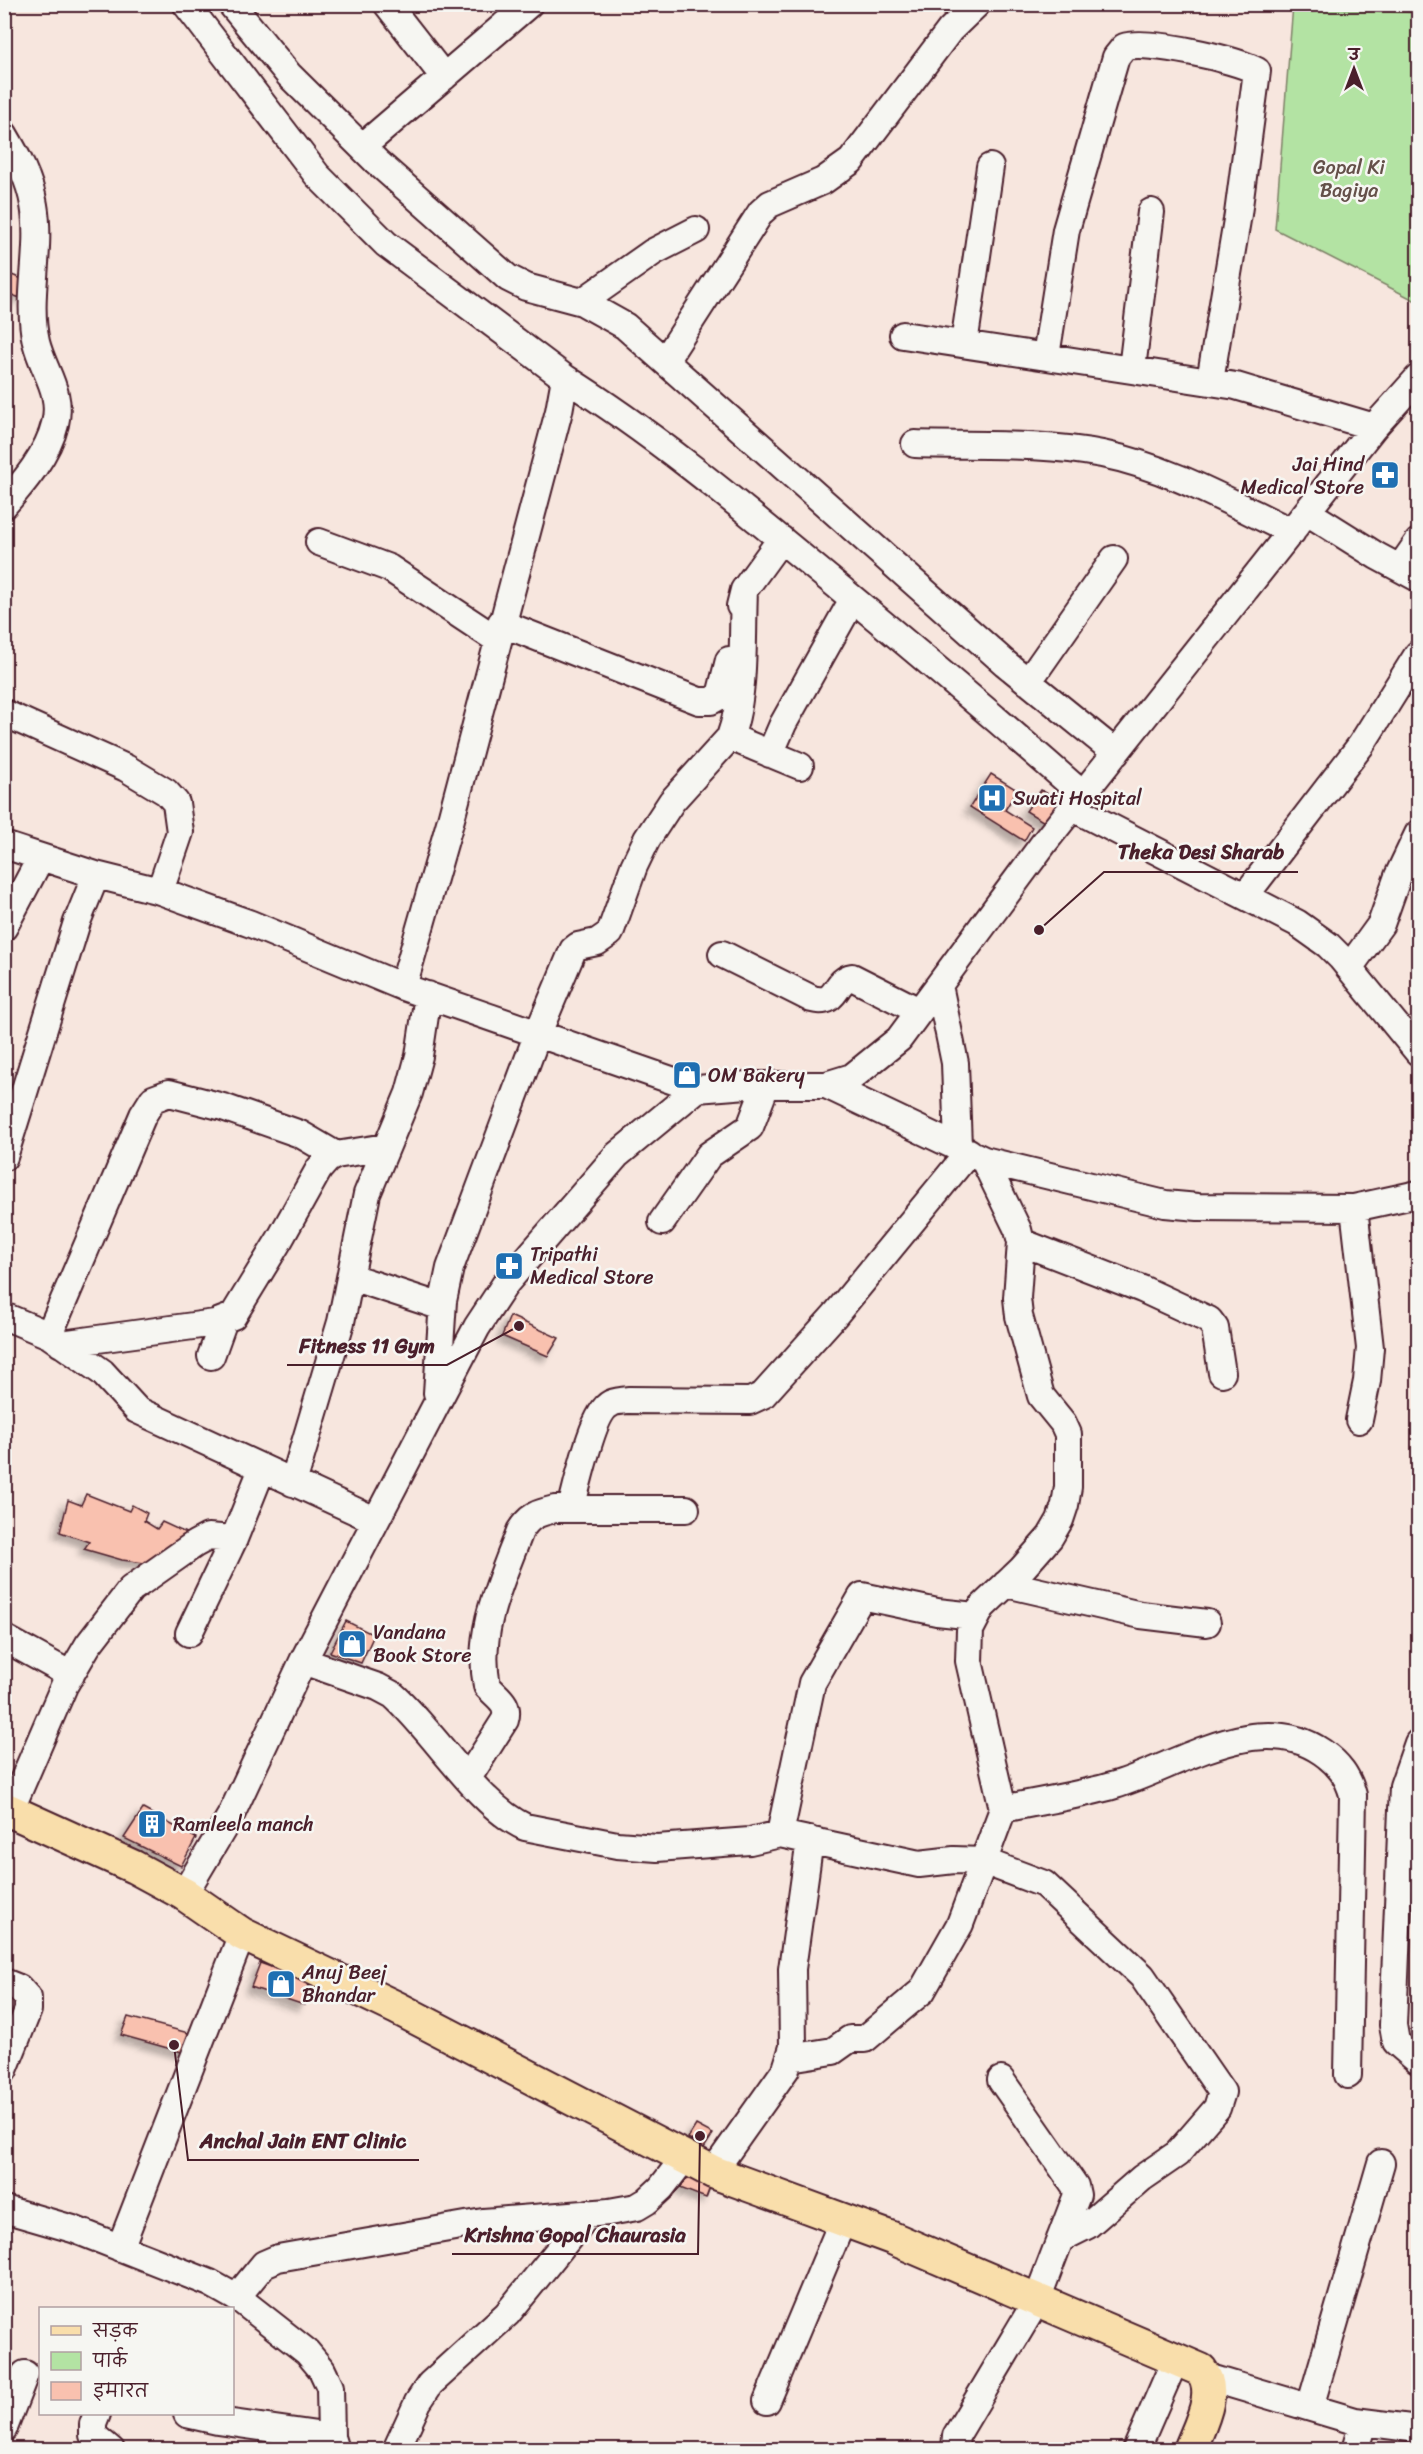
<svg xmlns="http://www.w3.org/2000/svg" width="1423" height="2454" font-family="Sriracha,'Playpen Sans Deva',sans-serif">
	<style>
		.green { fill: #b3e3a3; stroke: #7e8167; stroke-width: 1.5 }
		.building { fill: #f9c1af; stroke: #4a1f2b; stroke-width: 1.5; filter: url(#shadow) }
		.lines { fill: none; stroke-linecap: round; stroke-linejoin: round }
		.minor-casing { stroke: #4a1f2b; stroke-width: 30 }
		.major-casing { stroke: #4a1f2b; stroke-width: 36 }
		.minor { stroke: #f6f6f2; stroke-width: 26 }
		.major { stroke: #f9deab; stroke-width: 32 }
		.labels { text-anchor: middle; stroke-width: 5; stroke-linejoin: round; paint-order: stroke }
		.park-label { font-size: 20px; fill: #645049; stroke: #f6f6f2 }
		.poi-label { font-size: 20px; fill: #4a1f2b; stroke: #f6f6f2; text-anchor: start }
		.leader { fill: none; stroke: #4a1f2b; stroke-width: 2 }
		.callout-dot { fill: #4a1f2b; stroke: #f6f6f2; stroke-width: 2 }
		.callout-label { font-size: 21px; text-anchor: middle; font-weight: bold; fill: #4a1f2b; stroke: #f6f6f2; stroke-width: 5; stroke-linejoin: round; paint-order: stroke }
	</style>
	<defs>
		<filter id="shadow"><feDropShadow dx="-5.5" dy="5.5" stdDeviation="3" flood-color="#0004"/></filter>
	</defs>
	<rect width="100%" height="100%" fill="#f7e6de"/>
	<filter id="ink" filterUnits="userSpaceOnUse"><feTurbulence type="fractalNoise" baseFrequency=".0167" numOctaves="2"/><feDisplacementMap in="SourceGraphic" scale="12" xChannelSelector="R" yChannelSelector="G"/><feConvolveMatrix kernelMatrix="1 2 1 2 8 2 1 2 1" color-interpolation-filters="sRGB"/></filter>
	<g filter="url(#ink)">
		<path class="green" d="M1293,5l125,8v289l-143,-73z"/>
		<path class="building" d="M4,272l23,9 -7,17 -16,-6z
			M991,774l26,16 -12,20 27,17 -8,14 -54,-34z
			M1041,790l22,13 -17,20 -20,-12z
			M510,1316l49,22 -11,18 -46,-20z
			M86,1494l43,17 3,-6 15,8 -3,8 13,8 5,-7 26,12 -8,4 -9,17 -19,9 -30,-4 -38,-11 5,-7 -29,-10 8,-32 13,5z
			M346,1621l28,14 -13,28 -31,-11z
			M143,1809l53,29 -15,28 -57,-28z
			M260,1963l50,18 -6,24 -53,-18z
			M128,2017l68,18 -7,19 -68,-19z
			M696,2125l17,9 -9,14 -16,-10z
			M694,2169l19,10 -7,19 -26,-10z"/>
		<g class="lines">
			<g class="minor-casing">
				<path id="minor" d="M186,4l131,171 69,69 179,134 -6,33 -108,408 -48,168
					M231,4l58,71 88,87 131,116 18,9 56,15 43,24 380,337 111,90
					M387,4l57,73
					M4,134c13,22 26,46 30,71 8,45 -8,92 2,137 7,29 27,50 19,82 -7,30 -31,58 -51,81
					M362,147l167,-143
					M582,302l71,-50 43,-22
					M903,335l333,51 138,41
					M964,344l26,-177
					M1046,356l20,-126 43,-149 7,-24 8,-10c22,-8 111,12 133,24l-19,143 -28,167
					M665,361l96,-149 9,-8 53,-23 28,-20 99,-131 27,-26
					M1132,369l19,-157
					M565,378c94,59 179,131 264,201 86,71 171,142 254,216
					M915,444c61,2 126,-2 187,10 66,13 129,49 190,78
					M1307,512l70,44 41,22
					M319,542l70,26 107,71
					M1400,568l18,-26
					M740,606l4,-16 37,-51
					M501,623l198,78h12l9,-5 9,-36
					M1028,682l86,-123
					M4,713l122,55 40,24 10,11 4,29 -20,59
					M730,737l70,29
					M770,754l13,-30 70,-125
					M1073,808l224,115 31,22 13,13 77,94
					M4,845l92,30 64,16 91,33 152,63 294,102
					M1245,896l116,-151 57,-91
					M4,927l37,-70
					M722,954l90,45c27,7 21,-19 40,-22l67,34
					M1349,968l32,-44 17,-48 20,-42
					M939,985l16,78 3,84
					M826,1085l158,75 181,44 33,3 156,1 64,-14
					M4,1157l73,-235 19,-47
					M1354,1208l16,140 -3,33 -8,39
					M662,1222l47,-67 41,-28 16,-42
					M1021,1242l121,47 67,31 6,8 7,45
					M351,1277l91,30
					M4,1316l45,19 53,37 35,38 238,110
					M49,1335l94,-220 10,-16 16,-6 54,14 77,27 36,21
					M61,1344l154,-21 18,-7 47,-77 39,-70 8,-9 9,-5 50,-8
					M211,1356l13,-36
					M437,1393l6,-92 7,-33 88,-235 35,-83 5,-4 19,-4 13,-9 24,-67 13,-27 25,-38 58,-64c16,-43 12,-102 14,-147
					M293,1483l48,-161 26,-128 42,-101 10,-37 9,-61
					M571,1508c6,-20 21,-95 39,-104 4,-3 12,-3 18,-4l122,1 13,-6 72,-80 134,-163
					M1006,1584l135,31 66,8
					M189,1633l45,-94 28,-70
					M4,1638l67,37
					M303,1661l75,26 15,8c41,36 85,111 132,132l92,18 40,3 93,-7 30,-7 139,30 35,-4 29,1 61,23 98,92 80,116 -5,16 -40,46 -35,24 -54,47 -28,14
					M1418,1743l-15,43 -10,239 3,17 22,19
					M468,1778l37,-58c5,-17 -7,-22 -18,-34 -11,-56 14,-104 33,-155 10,-16 18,-18 35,-22h131
					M1003,1809c37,-8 75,-13 112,-24 63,-19 144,-77 207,-33 17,12 26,24 31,43l-5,280
					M10,1811l54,-125 24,-41 43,-56 64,-45 13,-7 26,2
					M780,1834l32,-151 50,-87 75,16 38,4
					M184,1894l47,-79 72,-154 134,-258 40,-76 29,-44 111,-128 80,-66 50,-4h79l26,-8 47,-38 145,-196 330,-416 44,-49
					M4,1982l15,6 9,10v12l-24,60
					M790,2058l43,-7 17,-12h15l57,-48 38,-67 43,-115 -34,-148 1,-31 12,-23 39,-37 29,-33 10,-17 5,-15 3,-18v-53l-5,-11 -22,-27 -22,-80 -2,-18 4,-56 -3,-12 -34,-70
					M713,2172l73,-103 7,-22 -1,-78 18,-129
					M4,2209l69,20 137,54 32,18 65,51 15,18 8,17 1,50 4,13
					M120,2248l122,-314
					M236,2298l28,-34 14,-6 205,-36 126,-10 28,-5 10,-6 14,-13 24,-31
					M1207,2377l148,44 63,8
					M767,2401l76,-181
					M1310,2407l71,-244
					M97,2414l-4,10v11l18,15
					M187,2414l31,7 113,16
					M4,2428l21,-54
					M396,2450l22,-48 12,-18 77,-70 82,-101
					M955,2450l1,-14 80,-134 41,-107 -2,-9 -74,-106
					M1136,2450l40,-92
					M1355,2450l8,-28"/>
			</g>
			<g class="major-casing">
				<path id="major" d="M4,1808l130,59 50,27 58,40 155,74 316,164 179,66 309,132c18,23 -2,56 -11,80"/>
			</g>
			<use href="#minor" class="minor"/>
			<use href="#major" class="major"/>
		</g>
	</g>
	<defs>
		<g id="pharmacy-square" transform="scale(1.5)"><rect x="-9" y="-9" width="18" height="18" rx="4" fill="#1f6fb2" stroke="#f6f6f2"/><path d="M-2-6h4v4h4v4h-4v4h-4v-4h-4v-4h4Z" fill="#fff"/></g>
		<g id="hospital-square" transform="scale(1.5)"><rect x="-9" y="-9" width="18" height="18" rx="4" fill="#1f6fb2" stroke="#f6f6f2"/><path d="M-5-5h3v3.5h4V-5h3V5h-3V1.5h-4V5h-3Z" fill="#fff"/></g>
		<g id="shop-square" transform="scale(1.5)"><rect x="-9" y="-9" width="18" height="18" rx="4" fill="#1f6fb2" stroke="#f6f6f2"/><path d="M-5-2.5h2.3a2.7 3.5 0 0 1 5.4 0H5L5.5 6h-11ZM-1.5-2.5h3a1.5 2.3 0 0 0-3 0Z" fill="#fff"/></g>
		<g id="building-square" transform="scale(1.5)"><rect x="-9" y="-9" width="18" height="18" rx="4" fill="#1f6fb2" stroke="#f6f6f2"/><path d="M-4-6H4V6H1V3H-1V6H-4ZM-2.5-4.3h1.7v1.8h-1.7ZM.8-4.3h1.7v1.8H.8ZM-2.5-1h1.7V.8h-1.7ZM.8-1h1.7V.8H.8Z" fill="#fff"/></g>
	</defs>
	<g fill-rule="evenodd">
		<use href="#pharmacy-square" x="1385" y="475"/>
		<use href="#hospital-square" x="992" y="798"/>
		<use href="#shop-square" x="687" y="1075"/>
		<use href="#pharmacy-square" x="509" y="1266"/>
		<use href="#shop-square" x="352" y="1644"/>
		<use href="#building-square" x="152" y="1824"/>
		<use href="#shop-square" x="281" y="1984"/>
	</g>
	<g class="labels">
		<g class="park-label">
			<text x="1349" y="174">Gopal Ki<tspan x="1349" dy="23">Bagiya</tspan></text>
		</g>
		<g class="poi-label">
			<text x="1364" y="471" text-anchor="end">Jai Hind<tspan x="1364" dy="23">Medical Store</tspan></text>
			<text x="1013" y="805">Swati Hospital</text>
			<text x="708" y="1082">OM Bakery</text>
			<text x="530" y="1261">Tripathi<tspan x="530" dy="23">Medical Store</tspan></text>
			<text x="373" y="1639">Vandana<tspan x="373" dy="23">Book Store</tspan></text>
			<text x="173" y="1831">Ramleela manch</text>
			<text x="302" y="1979">Anuj Beej<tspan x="302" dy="23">Bhandar</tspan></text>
		</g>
	</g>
	<path class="leader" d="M1039 930L1104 872H1298M519 1326L447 1365H287M174 2045L188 2160H419M700 2136L698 2254H452"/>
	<g class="callout-dot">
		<circle cx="1039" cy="930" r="6"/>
		<circle cx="519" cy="1326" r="6"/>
		<circle cx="174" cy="2045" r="6"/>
		<circle cx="700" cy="2136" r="6"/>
	</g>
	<g class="callout-label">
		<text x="1201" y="859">Theka Desi Sharab</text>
		<text x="367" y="1353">Fitness 11 Gym</text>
		<text x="303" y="2148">Anchal Jain ENT Clinic</text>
		<text x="575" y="2242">Krishna Gopal Chaurasia</text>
	</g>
	<rect width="1423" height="2454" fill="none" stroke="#f6f6f2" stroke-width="24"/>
	<rect x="12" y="12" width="1399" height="2430" fill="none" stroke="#4a1f2b" stroke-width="2" filter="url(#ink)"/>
	<rect x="39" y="2307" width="195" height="108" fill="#f6f6f2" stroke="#b1a0a2" stroke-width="1.5"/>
	<rect x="51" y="2326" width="30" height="9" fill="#f9deab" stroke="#b1a0a2" stroke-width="1.5"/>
	<text x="93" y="2337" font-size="18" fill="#4a1f2b">सड़क</text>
	<rect x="51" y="2352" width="30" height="18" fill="#b3e3a3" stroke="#b1a0a2" stroke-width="1.5"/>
	<text x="93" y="2367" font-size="18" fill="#4a1f2b">पार्क</text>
	<rect x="51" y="2382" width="30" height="18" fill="#f9c1af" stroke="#b1a0a2" stroke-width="1.5"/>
	<text x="93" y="2397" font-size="18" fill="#4a1f2b">इमारत</text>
	<g transform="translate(1354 69)" stroke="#f6f6f2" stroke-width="4.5" paint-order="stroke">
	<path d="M0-4.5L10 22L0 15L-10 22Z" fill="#4a1f2b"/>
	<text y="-9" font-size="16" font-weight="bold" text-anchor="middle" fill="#4a1f2b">उ</text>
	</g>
</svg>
